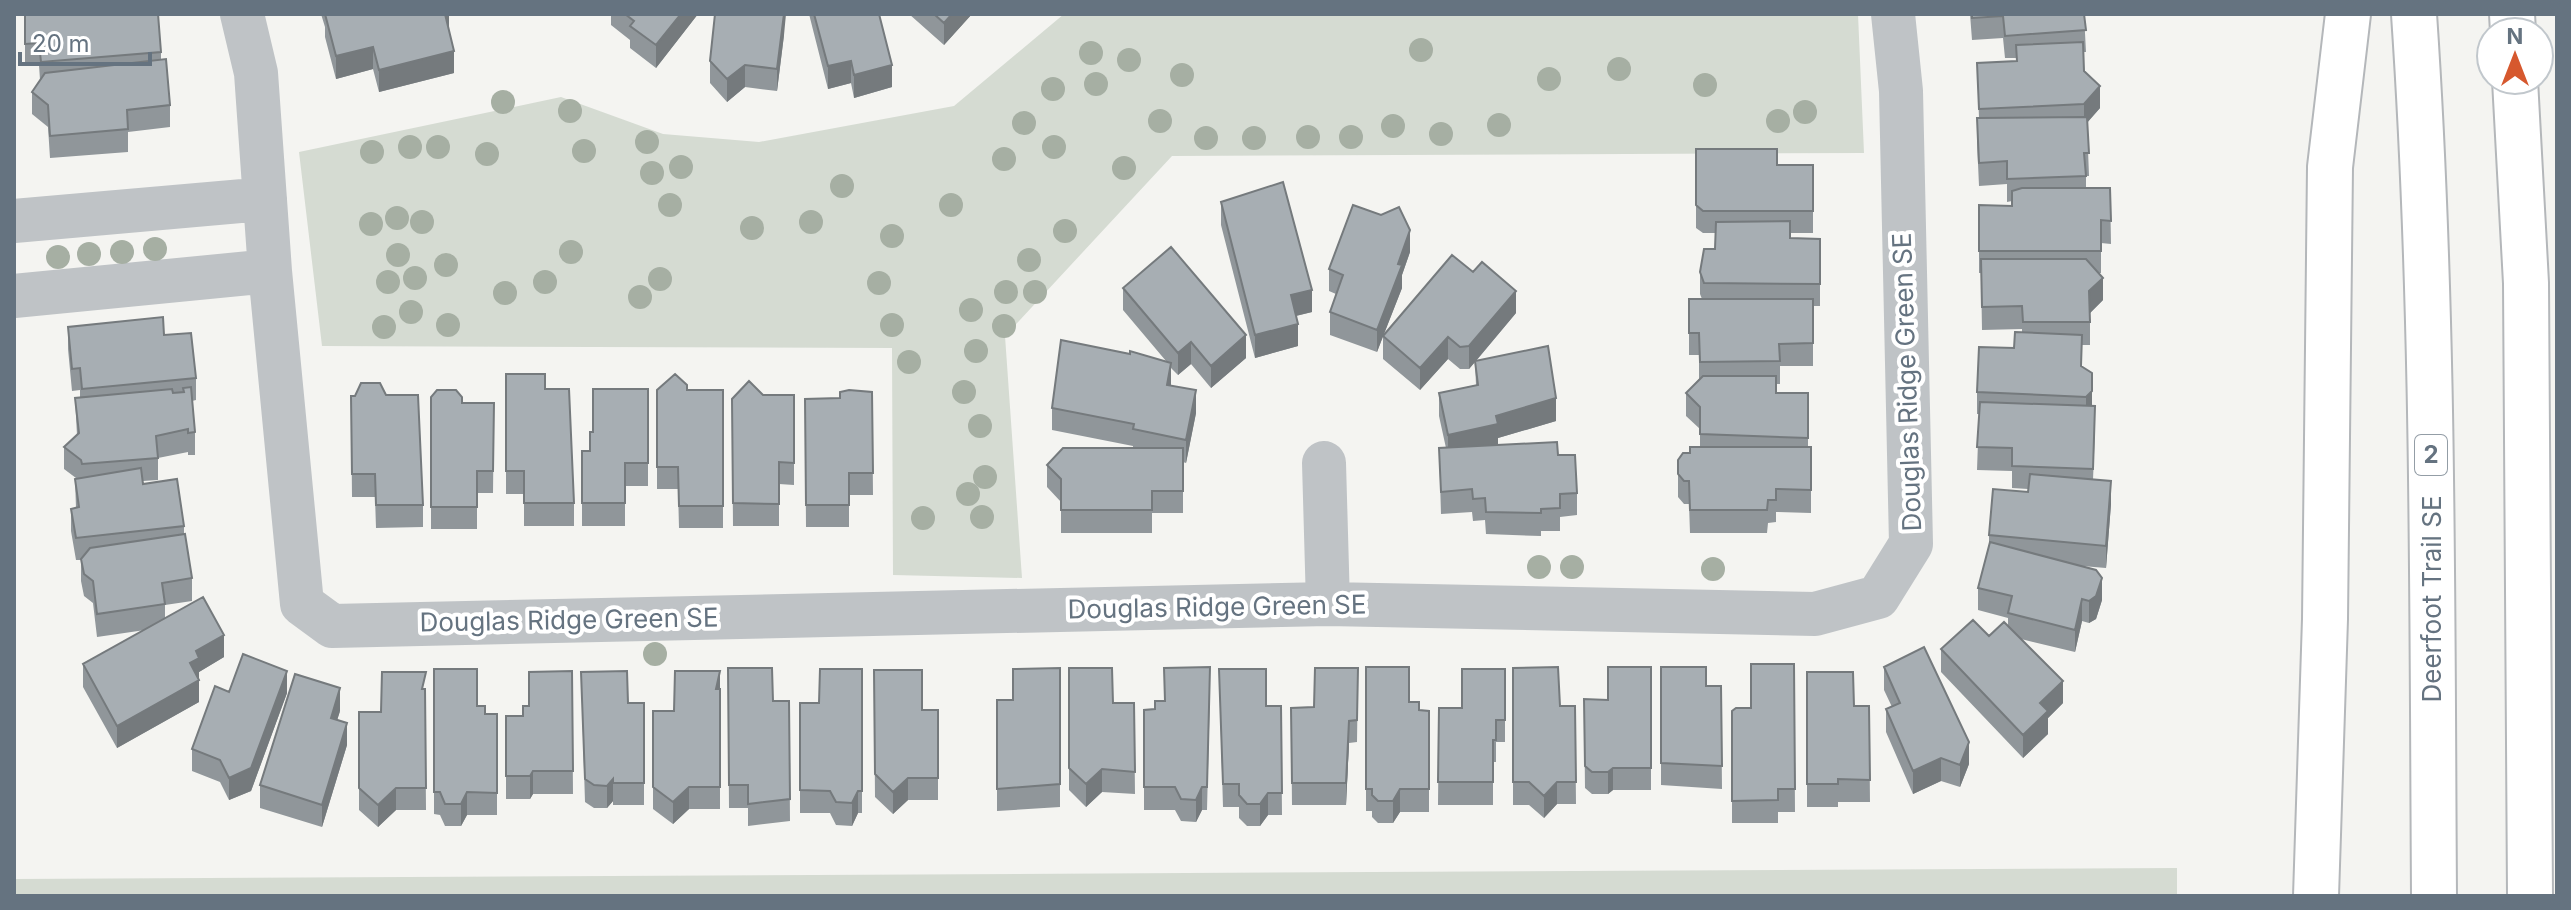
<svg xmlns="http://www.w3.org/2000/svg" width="2571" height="910" font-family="Inter,sans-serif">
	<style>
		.green { fill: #d5dbd2 }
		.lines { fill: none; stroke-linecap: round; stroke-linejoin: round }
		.highway-casing { stroke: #b4b7ba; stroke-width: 48 }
		.street { stroke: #bfc3c6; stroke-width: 44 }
		.highway { stroke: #fff; stroke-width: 44 }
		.tree { fill: #a6afa3 }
		.wall { fill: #90969a }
		.shaded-wall { fill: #757a7d }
		.building { fill: #a7aeb3; stroke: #757a7d; stroke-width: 2 }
		.labels { text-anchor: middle; stroke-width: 8; stroke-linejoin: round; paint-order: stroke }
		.shield { fill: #fff; stroke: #939da6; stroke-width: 2 }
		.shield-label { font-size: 24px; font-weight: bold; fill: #657380 }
		.street-label { font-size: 26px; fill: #657380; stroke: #fff }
	</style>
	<rect width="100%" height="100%" fill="#f4f4f1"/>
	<path class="green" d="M1064,14h794l6,139 -692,3 -167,180 17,242 -129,-3 -1,-227 -570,-2 -23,-194 262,-55 102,37 96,8 195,-36z
		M2177,868v28h-2163v-17z"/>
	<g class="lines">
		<g class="highway-casing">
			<path id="highway" d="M2414,14c20,293 18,588 20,882
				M2512,14l1,18
				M2515,80l11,203 4,613
				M2316,896l9,-277 5,-452 18,-153"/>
		</g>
		<path class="street" d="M242,14l14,59 14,198 32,333 30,22 996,-22 487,10 63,-17 33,-53 -10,-453 -8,-77
			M14,221l251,-22
			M14,296l256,-25
			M1324,463l4,141"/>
		<use href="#highway" class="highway"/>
	</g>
	<g class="tree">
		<circle cx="1421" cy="50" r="12"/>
		<circle cx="1091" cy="53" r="12"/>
		<circle cx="1129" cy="60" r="12"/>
		<circle cx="1619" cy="69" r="12"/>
		<circle cx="1182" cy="75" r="12"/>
		<circle cx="1549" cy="79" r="12"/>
		<circle cx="1096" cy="84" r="12"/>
		<circle cx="1705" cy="85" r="12"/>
		<circle cx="1053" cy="89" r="12"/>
		<circle cx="503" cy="102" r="12"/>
		<circle cx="570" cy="111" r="12"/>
		<circle cx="1805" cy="112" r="12"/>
		<circle cx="1160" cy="121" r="12"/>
		<circle cx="1778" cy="121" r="12"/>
		<circle cx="1024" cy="123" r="12"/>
		<circle cx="1499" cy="125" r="12"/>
		<circle cx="1393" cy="126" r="12"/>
		<circle cx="1441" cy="134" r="12"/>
		<circle cx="1308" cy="137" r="12"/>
		<circle cx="1351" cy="137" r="12"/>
		<circle cx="1206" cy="138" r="12"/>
		<circle cx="1254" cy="138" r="12"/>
		<circle cx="647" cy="142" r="12"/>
		<circle cx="410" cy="147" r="12"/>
		<circle cx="438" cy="147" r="12"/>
		<circle cx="1054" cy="147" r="12"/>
		<circle cx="584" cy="151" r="12"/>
		<circle cx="372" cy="152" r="12"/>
		<circle cx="487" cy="154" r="12"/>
		<circle cx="1004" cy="159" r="12"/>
		<circle cx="681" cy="167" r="12"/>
		<circle cx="1124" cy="168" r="12"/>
		<circle cx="652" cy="173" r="12"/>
		<circle cx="842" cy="186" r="12"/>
		<circle cx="670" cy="205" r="12"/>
		<circle cx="951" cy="205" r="12"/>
		<circle cx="397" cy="218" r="12"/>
		<circle cx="422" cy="222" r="12"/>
		<circle cx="811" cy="222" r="12"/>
		<circle cx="371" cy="224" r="12"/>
		<circle cx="752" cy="228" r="12"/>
		<circle cx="1065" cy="231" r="12"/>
		<circle cx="892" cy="236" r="12"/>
		<circle cx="155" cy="249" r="12"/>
		<circle cx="122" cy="252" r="12"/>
		<circle cx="571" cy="252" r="12"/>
		<circle cx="89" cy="254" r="12"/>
		<circle cx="398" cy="255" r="12"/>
		<circle cx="58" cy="257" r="12"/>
		<circle cx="1029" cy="260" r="12"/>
		<circle cx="446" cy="265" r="12"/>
		<circle cx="415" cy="278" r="12"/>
		<circle cx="660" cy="279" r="12"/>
		<circle cx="388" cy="282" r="12"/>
		<circle cx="545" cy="282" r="12"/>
		<circle cx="879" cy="283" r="12"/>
		<circle cx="1006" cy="292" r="12"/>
		<circle cx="1035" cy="292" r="12"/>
		<circle cx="505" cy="293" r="12"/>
		<circle cx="640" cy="297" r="12"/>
		<circle cx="971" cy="310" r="12"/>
		<circle cx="411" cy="312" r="12"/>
		<circle cx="448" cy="325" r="12"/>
		<circle cx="892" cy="325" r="12"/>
		<circle cx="1004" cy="326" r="12"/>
		<circle cx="384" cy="327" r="12"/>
		<circle cx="976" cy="351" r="12"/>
		<circle cx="909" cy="362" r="12"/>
		<circle cx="964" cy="392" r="12"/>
		<circle cx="980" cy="426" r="12"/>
		<circle cx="985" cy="477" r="12"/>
		<circle cx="968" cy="494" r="12"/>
		<circle cx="982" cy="517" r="12"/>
		<circle cx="923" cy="518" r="12"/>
		<circle cx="1539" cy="567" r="12"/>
		<circle cx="1572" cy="567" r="12"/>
		<circle cx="1713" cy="569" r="12"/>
		<circle cx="655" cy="654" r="12"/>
	</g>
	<path class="wall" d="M25,14l136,38v8l9,45v22l-42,5v20l-78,6 -2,-31 -16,-13v-22l8,-12 -1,-15 -14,1z
		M321,14h128v18l5,41 -75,19 -6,-23 -37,10 -11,-42v-10z
		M611,14h87l-42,54 -26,-20v-8l-19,-15z
		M809,14h70l13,73 -38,11 -3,-15 -23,6z
		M909,14h63l-28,31z
		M1970,14h114l2,38h-3l1,19 16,37 -13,15 2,53h-3v12h24l1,56 -10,-1v30h-2l4,27 -13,13v32h-8v21l10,40 3,23 -2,51 18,24 -5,64 -24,-2 20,34 -6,19 -7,4 -7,-2 -7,31 -54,-13 42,64 -15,15v16l-25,24 -82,-86v-23l48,-13 19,-10v-8l-30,-8v-22l11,-42v-11l39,-43v-3l-16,-1v-17l-35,-1 2,-56h-2v-22l37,-44 8,-16v-3l-40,1 -1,-57h-2v-68l33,1v-5l-5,1v-18l-28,2 -2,-45v-23h2l-2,-55 39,-2v-3h-11l-2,-20 -31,2z
		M784,35l-7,56 -32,-4 -18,15 -17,-19v-22z
		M1696,149l81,16h36v68h-23v5l30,1v67h-7v60h-33v18h-4v9h32v54h3v66l-35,-1v10l-8,1 -1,10h-77l-1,-29h-5l-6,-7v-37l22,-13v-18l-14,-13v-23l13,-14v-24h-10v-56h13l-2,-5v-22l15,-23v-16h-12l-7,-5z
		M1221,202l91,110 -16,4 2,30 -43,12 -34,-133z
		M1410,252l-8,23v13l-19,48 133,-23 -40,48 80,60 -58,17v7l60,10 19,38v22l-17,2v14h-19v5l-55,-2 -1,-14 -12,1 -1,-9 -31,2 -2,-66h7l-7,-32v-23l37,-8 -1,-23 -6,7h-9l-12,-10 -28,31 -37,-31v-23l-6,16 -47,-17v-23l6,-18 -7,-3v-22z
		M1123,288l123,70 -35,30 -20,-24 -13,11 -7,-7v17l25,28 -10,50 -3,-1v51h-31v20h-91v-31l-14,-15v-22l86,-17v-2l-81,-16v-22l114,-47 -43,-51z
		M68,327l96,8 32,43v22l-4,1 3,31v23h-7v-3l-30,6v22l-15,1v3l41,42v8l8,44v23l-27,4v13l59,39 -25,15v30l-82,46 -34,-61v-23l62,-34 -48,7 -4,-34 -9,-7 -3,-15v-21h-5l-5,-29v-22l5,-1 -1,-29 1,-1 -12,-9v-22l13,-12 -2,-37h5v-8l-8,1 -4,-42z
		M506,374l39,15 29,114v23h-50v-32h-18z
		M648,389v97h-23v40h-43v-75h8l3,-19z
		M657,390h66v138h-44l-1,-39h-21z
		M872,392l1,103h-24v32h-43l-1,-128 35,-1z
		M763,395h31v90l-15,-1v42h-46l-1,-127z
		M351,396l72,109v22l-47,1 -1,-31h-23z
		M431,397l31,6h32l-1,90h-16v36h-46z
		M1794,664l1,148h-17v11h-46v-112l19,-3z
		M1366,667l53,43 10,1v101h-29l-7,11h-15l-6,-6v-6h-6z
		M1651,667v123h-38l-5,4h-16l-7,-6 -1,-89 24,1z
		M1661,667l45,19h15l1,103 -61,-4z
		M1884,667l85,97 -9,23 -19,-6 -28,13 -27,-62v-23l6,-2 -8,-17z
		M728,668l45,33h16l1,120 -42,5v-18h-19z
		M1060,668v139l-63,4v-111h16z
		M1069,668l44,35h21l1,91 -33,-2 -16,15 -17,-17z
		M1358,668l-1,74 -8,1 -3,62h-54l-1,-97 23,-1z
		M1513,668l47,38h15l1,98h-19l-13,14 -15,-13h-16z
		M862,669v144h-4l-6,13 -16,-1 -6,-12h-30v-110h19z
		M1219,669l47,37h15l1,109h-14l-8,11h-13l-8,-8v-11h-16z
		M1505,669v73h-9v20h-3v43h-55l1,-97h23z
		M874,670l48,40h16v90h-30l-15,14 -18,-17z
		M572,671l1,123h-40l-3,5h-24v-83h17z
		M581,672l47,31h16v102h-31v-4l-6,7h-13l-9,-6z
		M1807,672l47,34h15l1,96h-32v5h-31z
		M1210,690l-3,120h-5l-6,12 -15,-1 -6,-11h-31v-100l11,-1 9,-8z
		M229,692l58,1 -36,98 -22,9 -9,-18 -28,-11v-22z
		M720,695v114h-31l-16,15 -20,-15v-98h21z
		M425,696l1,114h-30l-18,17 -19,-17v-98h22z
		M477,706l8,8h12v101h-30l-6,11h-16l-5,-11 -6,-1v-22z
		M340,711l-3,9 10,25 -25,82 -62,-19v-23z"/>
	<path class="shaded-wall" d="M445,14h4v21z
		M681,14h17l-42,54v-23z
		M784,14h2l-2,21 -7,56v-22z
		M952,14h20l-28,31v-22z
		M373,47v22l-37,10v-23z
		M454,51v22l-75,19v-22z
		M851,61v22l-23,6v-23z
		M745,65v22l-18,15v-23z
		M892,65v22l-38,11v-23z
		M2100,86v22l-16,18v-22z
		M1410,230v22l-8,23v13l-25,64v-22l21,-66z
		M2103,278v22l-14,14v-23z
		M1312,290v22l-21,5v-22z
		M1516,291v22l-47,56v-23z
		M1298,324v22l-43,12v-23z
		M1246,335v23l-35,30v-22z
		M1448,337v22l-28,31v-22z
		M1191,342v22l-13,11v-22z
		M1171,363v22h-4z
		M2092,373v40l-6,6v-22z
		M1196,390v23l-10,50v-23z
		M1556,398v23l-58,17v8l-50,12v-23l48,-19z
		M2111,481v23l-5,64v-22z
		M2102,578v22l-6,19 -7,4v-22z
		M2082,599v22l-7,31v-22z
		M224,635v22l-25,15v30l-82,46v-22l73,-63 6,-12z
		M287,671v22l-36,98 -22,9v-22z
		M720,671v22l-4,-4z
		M2063,681v22l-15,15v16l-25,24v-23l17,-32z
		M340,688v23l-9,29v-22z
		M1349,721v22l-3,62v-22z
		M347,723v22l-25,82v-22z
		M1969,742v22l-9,23v-22z
		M1941,758v23l-28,13v-23z
		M1613,768v22l-5,4v-22z
		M1102,769v23l-16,15v-23z
		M533,771v23l-3,5v-23z
		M908,778v22l-15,14v-22z
		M613,779v22l-6,7v-22z
		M1557,782v22l-13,14v-22z
		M689,787v22l-16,15v-22z
		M1202,787v23l-6,12v-22z
		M396,788v22l-18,17v-22z
		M1400,789v23l-7,11v-22z
		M858,791v22l-6,13v-23z
		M467,792v23l-6,11v-22z
		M1268,793v22l-8,11v-22z"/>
	<path class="building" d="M25,14h133l3,38 -120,10 -2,-19 -14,1z
		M325,14h121h-1l9,37 -75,19 -6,-23 -37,9z
		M625,14h56l-25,31 -26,-19 4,-5z
		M715,14h69l-7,55 -32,-4 -18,14 -17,-18z
		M814,14h65l13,51 -38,10 -3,-14 -23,5z
		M934,14h18l-8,9z
		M1972,14h112l2,16 -81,6 -2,-20 -31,2z
		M2083,42l1,29 16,15 -16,18 -105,5 -2,-46 40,-2 -1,-16z
		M166,59l4,46 -43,5 1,19 -78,7 -2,-31 -16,-13 13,-19z
		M2087,117l2,36h-5l2,23 -79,3v-18l-28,2 -2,-45z
		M1696,149h81v16h36v46h-110l-7,-6z
		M1283,182l29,108 -21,5 7,29 -43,11 -34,-133z
		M2022,188h88l1,33 -10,-1v31h-122v-46l33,1v-15z
		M1353,205l28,10 18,-8 11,23 -12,34 4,1 -25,65 -47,-18 13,-37 -14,-6z
		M1790,221v17l30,1v45l-116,-1 -4,-11 4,-23h11l1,-27z
		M1171,247l75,88 -35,31 -20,-24 -13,11 -55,-65z
		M1452,255l21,17 9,-10 34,29 -47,55 -9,1 -12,-10 -28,31 -37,-32z
		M1981,259h105l17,19 -14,13 1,31h-67l-1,-16 -40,1z
		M1689,299h124v44l-34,1 1,17 -80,1 -1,-29h-10z
		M163,317l1,18 27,-2 5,45 -114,11 -2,-21 -8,1 -4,-42z
		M2015,332l67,3 -1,31 11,7v18l-6,6 -109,-5 2,-45 35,1z
		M1061,340l69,14v-3l41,12 -4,22 29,5 -10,50 -53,-11 1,-5 -82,-16z
		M1548,346l8,52 -60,18 2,8 -50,11 -9,-42 39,-8 -3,-24z
		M506,374h39v15h24l5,114h-50v-32h-18z
		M675,374l12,11v5h36v116h-44l-1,-39h-21v-77z
		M1703,376h73v17h32v45l-108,-4v-27l-14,-14z
		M749,381l14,14h31v68l-15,-1v42l-46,-1 -1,-104z
		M361,383h19l6,12h32l5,110h-47l-1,-31h-23l-1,-78h4z
		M191,387l4,45 -7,1v-4l-32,7 2,22 -76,6 -1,-4 -17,-13 15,-14 -4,-35 97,-9 1,4 11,-1 -1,-4z
		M593,389h55v74h-23v40h-43v-52h8v-19h3z
		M437,390h19l6,7v6h32l-1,68h-16v36h-46v-110z
		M849,390l23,2 1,81h-24v32h-43l-1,-106 35,-1v-6z
		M1980,402l115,4 -2,63 -81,-3v-18l-35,-1z
		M1557,442l1,13h17l2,38 -17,1v14l-19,1v4l-55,-1 -1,-14 -12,1 -1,-10 -31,3 -2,-44z
		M1690,447h121v43l-35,-1v11h-8l-1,10h-77l-1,-29h-5l-6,-7v-14l5,-7h7z
		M1063,448h120v43h-31v19h-91v-31l-14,-14z
		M141,468l2,16 34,-5 7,47 -108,12 -5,-29 8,-2 -4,-28z
		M2030,474l81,7 -5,65 -117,-11 4,-46 35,3z
		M185,534l7,44 -30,5 3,21 -68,10 -4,-33 -9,-7 -3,-15 9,-11z
		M1990,542l106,28 6,8 -6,18 -7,5 -7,-2 -7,31 -67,-17 4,-17 -34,-8z
		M203,597l21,38 -28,16 3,7 -9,5 9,17 -82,46 -34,-62z
		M1973,620l16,16 15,-14 59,59 -23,22 8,8 -25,24 -82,-86z
		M1924,647l45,95 -9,23 -19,-7 -28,13 -27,-62 14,-6 -16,-36z
		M243,654l44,17 -36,97 -22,10 -9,-18 -28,-11 23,-63 14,6z
		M1751,664h43l1,125h-17v11l-46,1v-90l4,-3h15z
		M1210,667l-3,120h-5l-6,13 -15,-1 -6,-12h-31v-77l11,-1v-8h10l-1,-33z
		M1366,667h43v35h10v8l10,1v78h-29l-7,12h-15l-6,-6v-6h-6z
		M1558,667l2,39h15l1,76h-19l-13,14 -15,-14h-16v-114z
		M1608,667h43v101h-38l-5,4h-16l-7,-6 -1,-67 24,1z
		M1661,667h45v19h15l1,80 -61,-3z
		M728,668h44l1,33h16l1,98 -42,5v-19h-19z
		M1060,668v116l-63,5v-89h16v-31z
		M1069,668h43l1,35h21l1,69 -33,-3 -16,15 -17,-16z
		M1315,668h43l-1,52 -8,1 -3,62h-54l-1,-75 23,-1z
		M434,669h43v37h8v8h12v79l-30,-1 -6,12h-16l-5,-12h-6z
		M820,669h42v122h-4l-6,12 -16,-1 -6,-11 -30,-1v-87h19z
		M1219,669h47v37h15l1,87h-14l-8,11h-13l-8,-9v-11h-16z
		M1462,669h43v51h-9v20h-3v42h-55l1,-74h23z
		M874,670h48v40h16v68h-30l-15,14 -18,-18z
		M572,671l1,100h-40l-3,5h-24v-60h17v-10h6v-34z
		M627,671l1,32h16v80h-31v-4l-6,7 -13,-1 -9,-6 -4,-107z
		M675,671h45l-4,18h4v98h-31l-16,15 -20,-15v-76h21z
		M382,672h44l-4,17h3l1,99h-30l-18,17 -19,-17v-76h22z
		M1807,672h46l1,34h15l1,74 -32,-1v5h-31z
		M295,674l45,14 -9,30 16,5 -25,82 -62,-20z"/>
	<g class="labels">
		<rect class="shield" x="2415" y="435" width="32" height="40" rx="6"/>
		<g class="shield-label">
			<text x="2431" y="463">2</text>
		</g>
		<g class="street-label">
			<text transform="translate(1907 382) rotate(-92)" y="9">Douglas Ridge Green SE</text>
			<text transform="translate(2432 599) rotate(-90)" y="9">Deerfoot Trail SE</text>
			<text transform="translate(1217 607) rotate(-1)" y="9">Douglas Ridge Green SE</text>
			<text transform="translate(569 620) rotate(-1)" y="9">Douglas Ridge Green SE</text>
		</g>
	</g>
	<rect width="2571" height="910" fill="none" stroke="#657380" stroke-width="32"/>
	<g transform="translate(2515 56)"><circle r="38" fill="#ffffff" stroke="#c1c7cc" stroke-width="2"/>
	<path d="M0-6L14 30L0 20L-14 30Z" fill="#d6582e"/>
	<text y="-12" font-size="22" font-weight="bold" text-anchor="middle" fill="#657380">N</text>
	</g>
	<path d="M20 52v12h130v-12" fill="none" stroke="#657380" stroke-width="4"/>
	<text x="32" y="52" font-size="24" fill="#657380" stroke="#ffffff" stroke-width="6" paint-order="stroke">20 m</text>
</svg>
